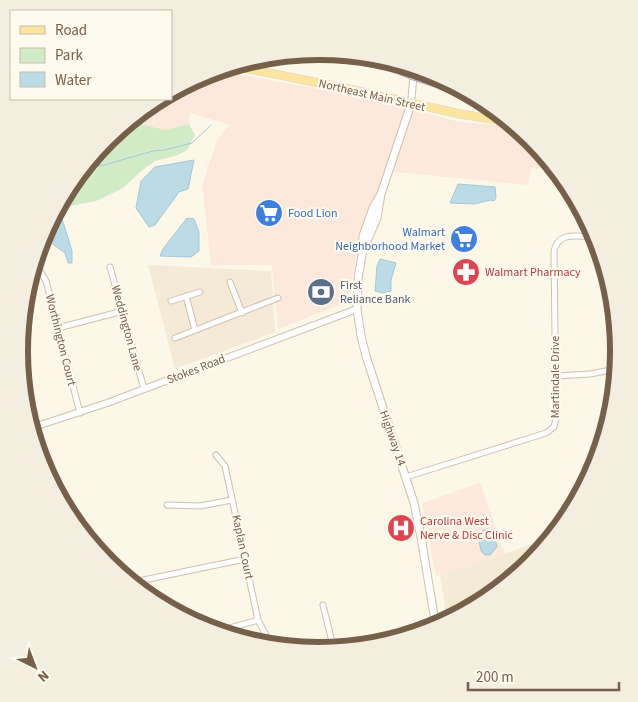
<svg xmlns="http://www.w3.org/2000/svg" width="638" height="702" font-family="'Source Sans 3',sans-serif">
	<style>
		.residential { fill: #f5ead5 }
		.commercial { fill: #fde9db }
		.green { fill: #d0ebc5 }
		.water { fill: #bbdbe7; stroke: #a1cad9 }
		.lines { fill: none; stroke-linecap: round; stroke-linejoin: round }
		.stream { stroke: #a1cad9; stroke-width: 1 }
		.minor-casing { stroke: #cfc0ac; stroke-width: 7 }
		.tertiary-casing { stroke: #cfc0ac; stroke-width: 8 }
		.secondary-casing { stroke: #d2c1aa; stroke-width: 9 }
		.primary-casing { stroke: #dcd6d0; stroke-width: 9 }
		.minor { stroke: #fff; stroke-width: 5 }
		.tertiary { stroke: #fff; stroke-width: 6 }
		.secondary { stroke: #fff; stroke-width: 7 }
		.primary { stroke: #fce59f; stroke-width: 8 }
		.rail-casing { stroke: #bca4c8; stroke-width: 3 }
		.rail { stroke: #fffaee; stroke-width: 1; stroke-dasharray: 4; stroke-linecap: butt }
		.labels { text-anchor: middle; stroke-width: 4.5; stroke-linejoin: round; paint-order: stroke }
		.street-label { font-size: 12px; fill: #77604a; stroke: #fffaee }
		.shop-label { font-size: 12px; fill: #366cbe; stroke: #fffaee; text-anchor: start }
		.health-label { font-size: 12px; fill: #be3a42; stroke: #fffaee; text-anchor: start }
		.service-label { font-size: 12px; fill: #4e5e75; stroke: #fffaee; text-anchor: start }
		.rim { fill: none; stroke: #77604a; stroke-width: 6 }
	</style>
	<rect width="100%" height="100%" fill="#fdf7e7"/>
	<path class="residential" d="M148,265l123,6 4,61 -100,37z
		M548,539l-17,25 -84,56 -7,-45z"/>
	<path class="commercial" d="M396,66l38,8 13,8 -27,-3z
		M219,71l150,27 90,24 53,4 20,13 20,30 -21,-1 -3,17 -132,-13 -13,4 -27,82 -9,44 -69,27 -6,-64h-61l-9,-80 15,-45 13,-15 -40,-12 -1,11 -24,6 -33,-8 34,-23h5v-3l33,-22z
		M480,483l25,71 -69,22 -14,-73z"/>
	<path class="green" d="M132,122l33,8 24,-6 6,11 -8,15 -9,5 -23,6 -15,11 -17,16 -27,13 -36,7 35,-52 21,-9 7,-19z"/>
	<path class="water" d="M194,160l-6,29 -9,3 -24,33 -6,2 -13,-19 5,-27 14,-14z
		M458,184l37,3 1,11 -2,3 -3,-1 -17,4 -24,-1z
		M60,212l12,39v12h-4l-3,-10 -23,-17 14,-22z
		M187,218l7,1 5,13v19l-8,6 -31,-1 3,-7z
		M380,259l16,4 -5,17v11l-8,2 -8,-2 2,-25z
		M487,529l6,1 4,17 -7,8h-5l-4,-4 -3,-16 2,-3z"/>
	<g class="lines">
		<path class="stream" d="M88,167l16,-2 49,-14 12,-1 27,-7 19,-18"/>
		<g class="minor-casing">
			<path id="minor" d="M110,267l34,122
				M39,269l7,12 34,132
				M230,282l12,31
				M186,296l9,34
				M171,301l29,-9
				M58,328l65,-17
				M175,338l103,-40
				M556,376l34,-2 26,-5
				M216,455l9,11 33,154 11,21
				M406,477l140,-44 8,-6 2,-9 -2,-167c5,-21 25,-14 43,-14
				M167,505l33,1 32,-6
				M134,582l111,-23
				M323,605l10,41
				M219,631l39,-11
				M317,651l28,-8 63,-10 39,-13"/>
		</g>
		<g class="tertiary-casing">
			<path id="tertiary" d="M411,104l3,-34
				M34,427l73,-24 250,-94"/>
		</g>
		<g class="secondary-casing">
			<path id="secondary" d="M381,194l-8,14 -10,28v14l-5,28 -1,31 4,27 5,20 48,147 7,34 15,90
				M364,248l13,-30 4,-24 30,-90"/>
		</g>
		<g class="primary-casing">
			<path id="primary" d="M239,67l101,20 120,27 45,7"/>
		</g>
		<use href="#minor" class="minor"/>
		<use href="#tertiary" class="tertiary"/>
		<use href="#secondary" class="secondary"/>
		<use href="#primary" class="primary"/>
		<g class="rail-casing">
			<path id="rail" d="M373,62l40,17 57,18"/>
		</g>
		<use href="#rail" class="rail"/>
	</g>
	<defs>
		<g id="supermarket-disc" transform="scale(1.4375)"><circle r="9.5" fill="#3f7fe0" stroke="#fffaee"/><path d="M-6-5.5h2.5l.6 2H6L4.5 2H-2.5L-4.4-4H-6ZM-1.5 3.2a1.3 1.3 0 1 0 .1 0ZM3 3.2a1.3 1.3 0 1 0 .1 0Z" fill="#fff"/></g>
		<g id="pharmacy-disc" transform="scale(1.4375)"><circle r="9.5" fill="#e0444e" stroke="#fffaee"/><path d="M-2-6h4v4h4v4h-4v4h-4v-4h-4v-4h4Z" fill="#fff"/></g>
		<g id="bank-disc" transform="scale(1.4375)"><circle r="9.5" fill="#5c6f8a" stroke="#fffaee"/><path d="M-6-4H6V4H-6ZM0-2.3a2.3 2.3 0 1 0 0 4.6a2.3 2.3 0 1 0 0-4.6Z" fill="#fff"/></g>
		<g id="hospital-disc" transform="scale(1.4375)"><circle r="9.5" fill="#e0444e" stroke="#fffaee"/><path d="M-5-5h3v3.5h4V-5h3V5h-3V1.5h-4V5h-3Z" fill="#fff"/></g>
	</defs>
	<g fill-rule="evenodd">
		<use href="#supermarket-disc" x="269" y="213"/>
		<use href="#supermarket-disc" x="464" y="239"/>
		<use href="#pharmacy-disc" x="466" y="272"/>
		<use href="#bank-disc" x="321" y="292"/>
		<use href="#hospital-disc" x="401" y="528"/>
	</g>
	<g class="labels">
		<g class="street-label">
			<text transform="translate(372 95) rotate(13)" y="4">Northeast Main Street</text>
			<text transform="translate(127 328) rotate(75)" y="4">Weddington Lane</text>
			<text transform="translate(61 340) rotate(76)" y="4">Worthington Court</text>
			<text transform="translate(196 369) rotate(-21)" y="4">Stokes Road</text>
			<text transform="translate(555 377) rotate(-90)" y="4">Martindale Drive</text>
			<text transform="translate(393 438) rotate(71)" y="4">Highway 14</text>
			<text transform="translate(243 547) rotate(78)" y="4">Kaplan Court</text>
		</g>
		<g class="shop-label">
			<text x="288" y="217">Food Lion</text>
			<text x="445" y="236" text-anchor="end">Walmart<tspan x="445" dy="14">Neighborhood Market</tspan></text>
		</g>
		<g class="health-label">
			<text x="485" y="276">Walmart Pharmacy</text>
			<text x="420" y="525">Carolina West<tspan x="420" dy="14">Nerve &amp; Disc Clinic</tspan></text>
		</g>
		<g class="service-label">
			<text x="340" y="289">First<tspan x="340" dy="14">Reliance Bank</tspan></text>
		</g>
	</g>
	<path d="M0 0H638V702H0ZM28 351a291 291 0 1 1 582 0a291 291 0 1 1-582 0Z" fill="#f4eee1" fill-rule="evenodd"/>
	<path class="rim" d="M28 351a291 291 0 1 1 582 0a291 291 0 1 1-582 0Z"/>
	<rect x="10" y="10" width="162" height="90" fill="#fffaee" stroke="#c9bcac"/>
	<rect x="20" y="26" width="25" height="8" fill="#fce59f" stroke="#c9bcac"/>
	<text x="55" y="35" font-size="15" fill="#77604a">Road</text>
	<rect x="20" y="48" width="25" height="15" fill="#d0ebc5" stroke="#c9bcac"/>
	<text x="55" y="60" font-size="15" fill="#77604a">Park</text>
	<rect x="20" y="72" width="25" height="15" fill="#bbdbe7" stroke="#c9bcac"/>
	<text x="55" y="85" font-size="15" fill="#77604a">Water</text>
	<g transform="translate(35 667) rotate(138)" stroke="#fffaee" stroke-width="4" paint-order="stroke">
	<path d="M0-4L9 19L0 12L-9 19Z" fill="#77604a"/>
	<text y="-8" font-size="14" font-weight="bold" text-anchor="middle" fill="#77604a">N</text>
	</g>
	<path d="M468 682v8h151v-8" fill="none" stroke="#77604a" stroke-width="2.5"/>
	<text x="476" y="682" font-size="15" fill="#77604a" stroke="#fffaee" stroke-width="4" paint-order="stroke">200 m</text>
</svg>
